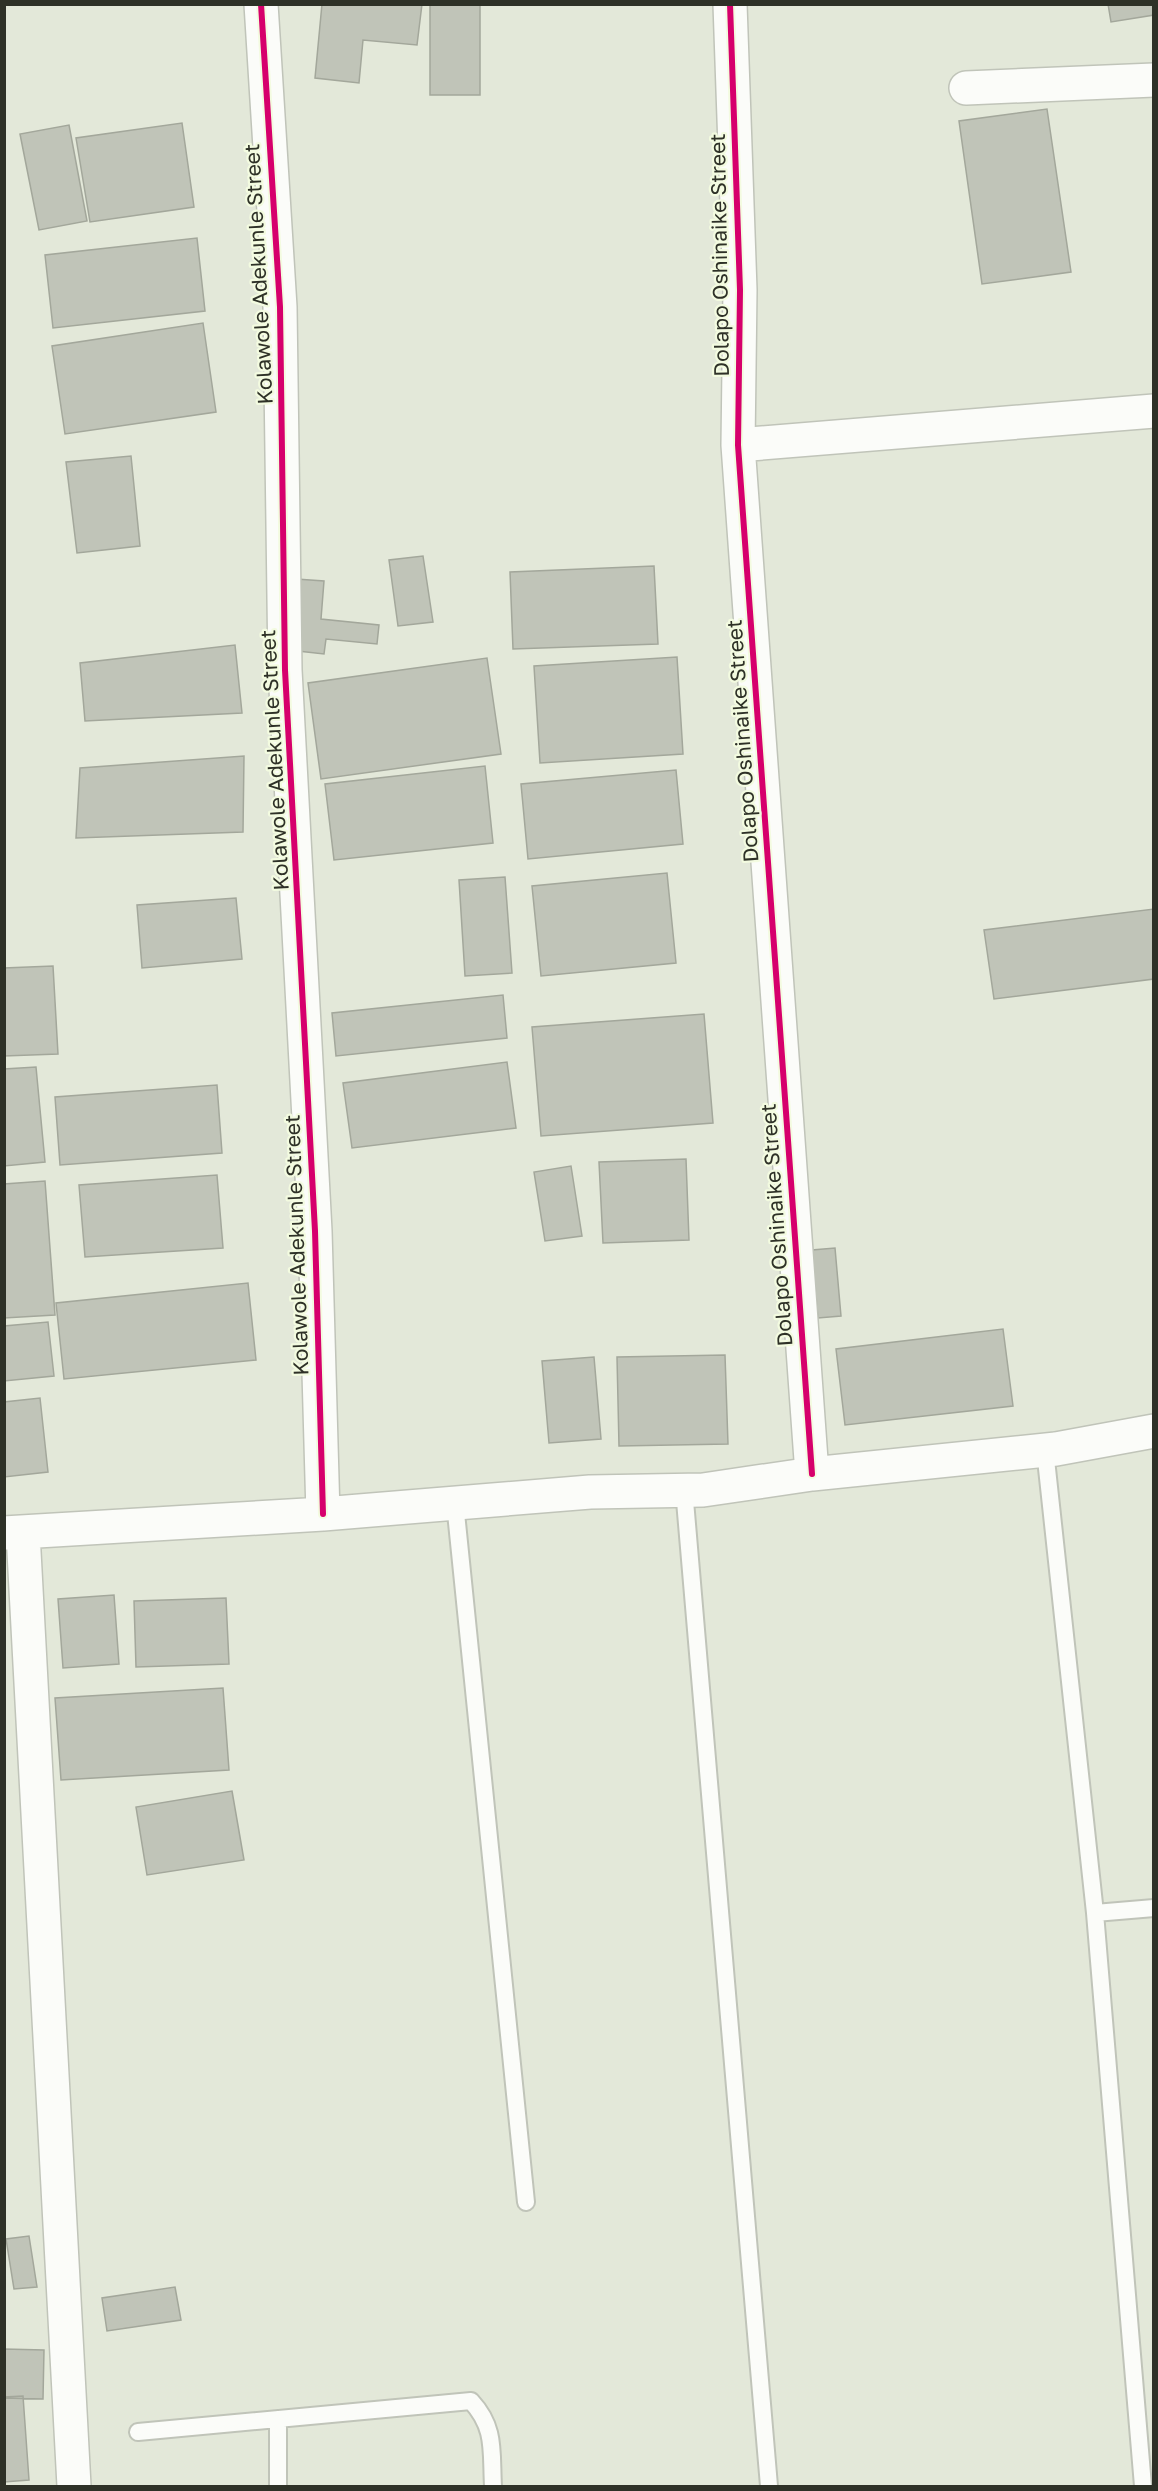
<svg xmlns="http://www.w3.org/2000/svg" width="1158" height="2491" font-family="'Golos Text',sans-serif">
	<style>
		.building { fill: #c0c4b8; stroke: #a3a79b; stroke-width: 1.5 }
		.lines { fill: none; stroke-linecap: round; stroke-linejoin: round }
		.service-casing { stroke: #c0c4b9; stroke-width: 20 }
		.minor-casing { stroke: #c0c4b9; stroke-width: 36 }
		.service { stroke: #fbfcf9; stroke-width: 16 }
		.minor { stroke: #fbfcf9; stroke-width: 33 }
		.cycleway-casing { stroke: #f3fbe0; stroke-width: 10 }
		.cycleway { stroke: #d6006c; stroke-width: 6 }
		.labels { text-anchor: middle; stroke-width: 4.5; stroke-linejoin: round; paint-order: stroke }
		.street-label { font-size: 21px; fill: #2e3127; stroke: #f3fbe0 }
	</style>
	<rect width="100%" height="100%" fill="#e3e8d9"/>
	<path class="building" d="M322,4h100l-5,41 -54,-5 -4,43 -44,-5z
		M430,4h50v91h-50z
		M1108,4h46v11l-43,7z
		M1047,109l24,163 -89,12 -23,-163z
		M182,123l12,84 -104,15 -14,-84z
		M69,125l18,96 -48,9 -19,-96z
		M197,238l8,73 -152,17 -8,-73z
		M203,323l13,89 -151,22 -13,-88z
		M131,456l9,90 -63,7 -11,-91z
		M423,556l10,66 -35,4 -9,-66z
		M654,566l4,78 -145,5 -3,-77z
		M296,579l28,2 -3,38 58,6 -2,19 -51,-5 -2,15 -35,-4z
		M235,645l7,68 -157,8 -5,-58z
		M677,657l6,97 -143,9 -6,-97z
		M487,658l14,96 -180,25 -13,-96z
		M244,756l-1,76 -167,6 4,-70z
		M485,766l8,77 -159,17 -9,-76z
		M676,770l7,74 -155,15 -7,-75z
		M667,873l9,90 -135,13 -9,-90z
		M505,877l7,96 -47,3 -6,-96z
		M236,898l6,61 -100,9 -5,-63z
		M1154,909v70l-160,20 -10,-69z
		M53,966l5,88 -54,2v-88z
		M503,995l4,43 -171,18 -4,-43z
		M704,1014l9,109 -172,13 -9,-109z
		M507,1062l9,66 -164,20 -9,-65z
		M36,1067l9,95 -41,4v-97z
		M217,1085l5,68 -162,12 -5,-68z
		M686,1159l3,81 -86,3 -4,-81z
		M571,1166l11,70 -37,5 -11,-69z
		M217,1175l6,73 -138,9 -6,-72z
		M45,1181l10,134 -51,3v-134z
		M835,1248l6,68 -23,2 -6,-68z
		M248,1283l8,77 -192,19 -8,-76z
		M48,1322l6,54 -50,5v-55z
		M1003,1329l10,77 -168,19 -9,-76z
		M725,1355l3,89 -109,2 -2,-89z
		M594,1357l7,82 -52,4 -7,-82z
		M40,1398l8,74 -44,5v-75z
		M114,1595l5,69 -56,4 -5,-69z
		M226,1598l3,66 -93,3 -2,-66z
		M223,1688l6,82 -168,10 -6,-82z
		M232,1791l12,69 -97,15 -11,-68z
		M29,2236l8,51 -23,2 -8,-50z
		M175,2287l6,33 -74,11 -5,-33z
		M4,2349l40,1 -1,49 -39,-1z
		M23,2396l6,84 -25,2v-85z"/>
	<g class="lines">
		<g class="service-casing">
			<path id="service" d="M1045,1450l50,463 48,573
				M684,1489l85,997
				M455,1503l71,699
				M1095,1913l59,-5
				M138,2432l333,-31c25,27 20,50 22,85
				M278,2486v-67"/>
		</g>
		<g class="minor-casing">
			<path id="minor" d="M261,4l19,303 5,363 30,561 8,283
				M730,4l10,286 -2,155 74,1029
				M966,88l188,-8
				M738,445l416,-34
				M4,1533l319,-19 267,-22 113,-2 109,-16 244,-25 98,-18
				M23,1533l51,953"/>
		</g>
		<use href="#service" class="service"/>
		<use href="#minor" class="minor"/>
		<g class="cycleway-casing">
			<path id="cycleway" d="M261,4l19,303 5,363 30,561 8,283
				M730,4l10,286 -2,155 74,1029"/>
		</g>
		<use href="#cycleway" class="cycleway"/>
	</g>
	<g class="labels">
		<g class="street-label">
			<text transform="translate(720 255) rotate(-91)" y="7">Dolapo Oshinaike Street</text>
			<text transform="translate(259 274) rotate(-93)" y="7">Kolawole Adekunle Street</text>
			<text transform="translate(743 741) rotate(-94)" y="7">Dolapo Oshinaike Street</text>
			<text transform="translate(275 760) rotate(-93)" y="7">Kolawole Adekunle Street</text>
			<text transform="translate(777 1225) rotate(-94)" y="7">Dolapo Oshinaike Street</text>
			<text transform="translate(297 1245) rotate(-92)" y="7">Kolawole Adekunle Street</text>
		</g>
	</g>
	<rect width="1158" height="2491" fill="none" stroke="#2e3127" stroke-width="12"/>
</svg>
